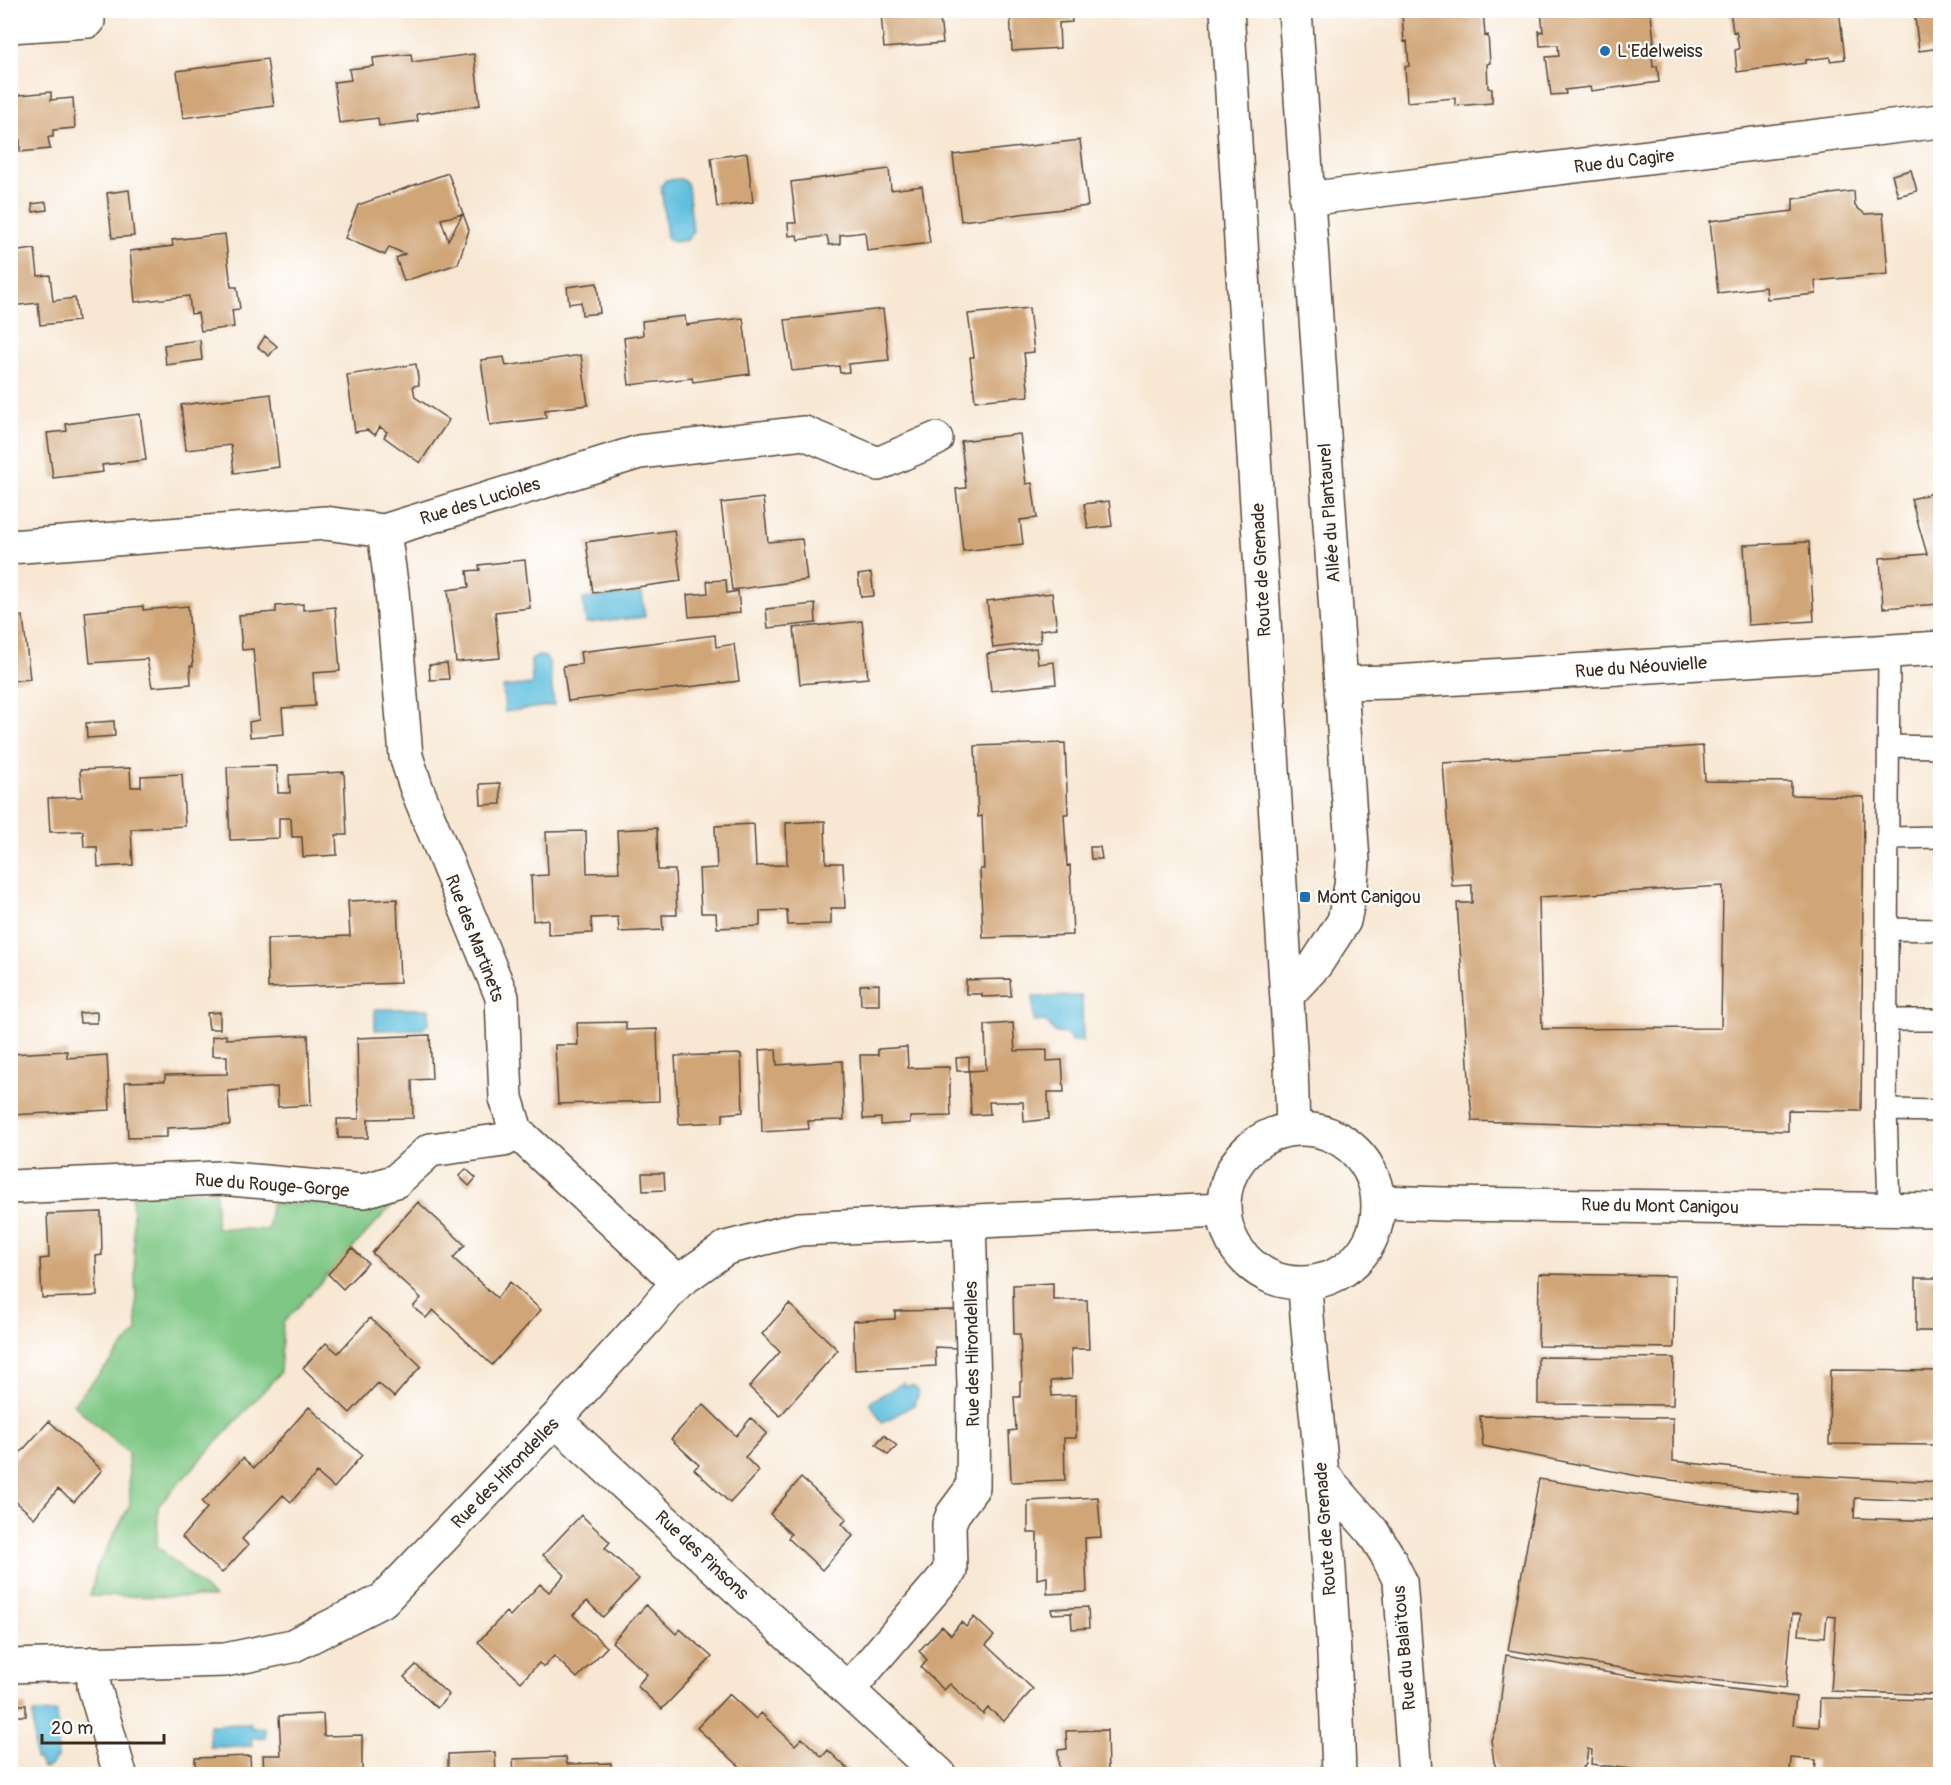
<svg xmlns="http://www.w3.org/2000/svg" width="1951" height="1785" font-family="Pangolin,sans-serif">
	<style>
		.green { fill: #7ec784; stroke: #5c7851; stroke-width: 1.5 }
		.water { fill: #60bfde; stroke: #4e747e; stroke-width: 1.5 }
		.building { fill: #d0a678; fill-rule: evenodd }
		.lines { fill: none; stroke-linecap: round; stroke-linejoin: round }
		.service-casing { stroke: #574639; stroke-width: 24 }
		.minor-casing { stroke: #574639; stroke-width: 36 }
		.secondary-casing { stroke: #574639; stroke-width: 36 }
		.service { stroke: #fff; stroke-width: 21 }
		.minor { stroke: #fff; stroke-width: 33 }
		.secondary { stroke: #fff; stroke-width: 33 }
		.poi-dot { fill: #1f6fb2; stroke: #fff; stroke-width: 2 }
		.labels { text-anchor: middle; stroke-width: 4.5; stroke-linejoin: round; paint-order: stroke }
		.poi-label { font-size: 18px; fill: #3b2a1e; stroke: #fff; text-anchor: start }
		.street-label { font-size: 18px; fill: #3b2a1e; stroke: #fff }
	</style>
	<rect width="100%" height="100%" fill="#fff"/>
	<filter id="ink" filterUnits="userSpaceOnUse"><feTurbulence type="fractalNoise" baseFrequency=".0167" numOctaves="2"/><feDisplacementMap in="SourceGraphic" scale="12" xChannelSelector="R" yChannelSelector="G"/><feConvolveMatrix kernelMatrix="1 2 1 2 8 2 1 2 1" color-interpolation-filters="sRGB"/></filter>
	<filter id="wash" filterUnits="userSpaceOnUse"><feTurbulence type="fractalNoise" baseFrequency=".008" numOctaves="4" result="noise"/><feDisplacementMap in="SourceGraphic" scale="24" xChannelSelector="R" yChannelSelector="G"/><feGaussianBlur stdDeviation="1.35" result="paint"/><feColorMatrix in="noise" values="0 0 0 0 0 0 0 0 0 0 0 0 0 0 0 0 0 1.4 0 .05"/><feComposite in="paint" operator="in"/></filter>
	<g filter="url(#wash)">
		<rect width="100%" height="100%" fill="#f7e7d3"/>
		<path class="green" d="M216,1191v37l52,2 3,-26 125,-3 -113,122 -3,50 -122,133 -1,40 57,51 -124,-1 7,-29 33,-62 -2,-52 -55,-49 64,-73 -5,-138z"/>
		<path class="water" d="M681,179l6,4 1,4 5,46 -6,7 -13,2 -7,-5 -6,-51 5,-6z
			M642,593l3,24 -59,6 -3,-24z
			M538,656l7,1 4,5 5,43 -49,7 -2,-25 29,-3 -1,-24z
			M1082,996l1,45h-12l-4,-7 -11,-1 -11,-12 -11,1 -1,-25z
			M375,1009h54v14l-7,6 -47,1z
			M903,1383l2,3h7l6,4v7l-4,5 1,2 -33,19 -12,-21z
			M57,1712l1,47h-3l-2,5 -7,4 -4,-1 -4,-8h-3l-2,-46z
			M251,1724l1,4h13v10h-14l1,8 -42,1 -1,-22z"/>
		<g id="blocks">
			<path class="building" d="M908,10h31l4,33 -59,5 -3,-35z
				M1010,10h61l1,12 -13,1 1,25 -48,3z
				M1405,10h78l2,26 3,-1 2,28 -3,1 1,24 4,1v14l-37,3v-8l-48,4 -2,-35 4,-1 -2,-25 -3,1 -2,-29h4z
				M1541,10h106v4h4l3,28h-3l2,25 4,-1 2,16 -68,9 -1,-4 -25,3 1,4 -15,1 -5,-38 13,-1 -1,-11 -18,1 -1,-15 4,1z
				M1730,10h109l6,49 -15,2v-4l-24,3v3l-69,9 -2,-22 4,-1 -3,-18 -3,1z
				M1914,10h26v38l-21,3z
				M411,54l1,8 62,-8 6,51 -63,9 1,7 -39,5 -1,-8 -39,5 -5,-41 17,-2 -2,-11 25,-3 -1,-8z
				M267,59l7,47 -91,12 -6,-47z
				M51,92v8l22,-2 2,30 -22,2v7h-5l2,12 -30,3v-12h-9l-1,-44z
				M1080,140l8,66 -127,15 -8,-66z
				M747,153l6,49 -36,5 -6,-49z
				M889,169l2,21 31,-4 8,57 -63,8 -2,-19 -25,3v9l-11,1 -2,-9 -29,4 -1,-5 -8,1 -1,-13h8l-5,-41z
				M1911,170l6,21 -19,5 -6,-21z
				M448,173l21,57 -11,34 -54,17 -8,-23 9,-4 -16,-7 -4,8 -40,-17 13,-33zM463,214l-15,26 -7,-21z
				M129,190l5,46 -22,2 -5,-45z
				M1854,191l1,15 10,8 18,-1 5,61 -73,7 1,13 -49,5 -1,-12 -48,6 -8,-72 83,-10v-12z
				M46,202l1,8 -14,2 -1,-8z
				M225,234l6,53h6l3,22 -8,1 2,17 -33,4 -3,-18 -7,1 -2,-18 -54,6 -5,-51 43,-5 -1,-6z
				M35,249l3,27 12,-1 3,26 22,-3 3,23 -38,4 -2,-22 -28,3v-54z
				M597,283l3,30 -18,2 -1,-13 -12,2 -2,-17z
				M1029,308l5,44 -10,1 5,43 -54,5 -5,-44h4l-6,-43z
				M883,309l6,51 -41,4 1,8 -9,1 -1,-7 -47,5 -7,-51z
				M685,316l1,9 57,-7 7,56 -57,8 -1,-4 -63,7 -5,-47 19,-3 -1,-14z
				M265,336l12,10 -8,10 -11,-9z
				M200,340l2,20 -36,5 -2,-20z
				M581,355l7,50 -43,5 1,8 -56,7 -9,-65 23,-3 2,9z
				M416,364l3,21 -6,1 2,11 34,23 -29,43 -36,-26 3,-5 -7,-5 -5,8 -8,-5 -12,2 -8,-57z
				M271,394l8,73 -45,6 -3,-28 -45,5 -5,-45z
				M140,414l6,46 -44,5 1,7 -50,6 -6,-45 20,-2 -1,-7z
				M1020,434l6,50 6,-1 5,35 -17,2 3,24 -60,7 -7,-62 10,-1 -5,-47z
				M10,448h2l4,40 -6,1z
				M1940,491v113l-57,4 -3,-50 47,-4 -16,-55z
				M763,498l5,44 34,-3 5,41 -75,10 -11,-87z
				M1109,501l3,25 -24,3 -4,-25z
				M674,530l7,51 -88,12 -7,-51z
				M1809,542l5,79 -66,4 -4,-80z
				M525,560l5,48 -35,4 5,46 -44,4 -8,-72 21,-3 -2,-16 13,-1 -1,-5z
				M871,573l3,23 -13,1 -3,-22z
				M726,580l1,13 11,-2 2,22 -51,4 -2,-22 21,-2 -1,-12z
				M1052,593l5,35 -17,2 1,12 -48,6 -6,-47z
				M303,604v6l32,-3 5,64 -27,2 2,33 -33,2 2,26 -34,3 -1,-15 10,-2 -6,-71 -11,1 -3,-35 37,-3v-6z
				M815,604l1,19 -48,5 -2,-19z
				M143,606v4l45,-4 5,60h-3l1,18 -39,3 -5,-28 -57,4 -5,-51z
				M23,616l7,63 -20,2v-63z
				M862,621l6,57 -68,6 -6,-56z
				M715,635l1,12 18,-3 5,37 -171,20 -5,-35 19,-2 -2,-12z
				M1036,648l2,16 16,-2 2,22 -65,7 -4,-37z
				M447,663l2,16 -19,1 -1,-15z
				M114,721l1,15 -28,2 -1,-15z
				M1065,743l3,71h-4l3,52 3,-1 3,70 -90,3 -3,-69h4l-2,-53 -4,1 -3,-71z
				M1703,746l2,35 86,1v13l73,2 -3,314 -73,-1v21l-316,-10 -15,-218h15v-18l-20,1 -9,-123zM1723,886l-2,142 -179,1 -3,-132z
				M277,766l1,27h12l-1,-18 55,-3 3,63h-11l1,20 -34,2 -1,-20h-10l-1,-19h-12v20l-49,2 -3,-73z
				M130,768l1,19h10v-11l41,-2 3,52 -54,3 2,36 -35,2 -1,-20h-13l-1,-16 -33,1 -2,-34 34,-1 -2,-27z
				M500,783l1,21 -20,1 -1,-21z
				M825,821l1,42h17l2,45h-14v16l-43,1 -1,-15 -27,1v15l-43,2 -1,-15h-15l-2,-44 18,-1 -2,-42 39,-2 2,42 31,-1 -1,-42z
				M657,828l1,42h17l2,45h-15l1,15 -44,2 -1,-15 -27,1 1,15 -44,2v-16l-15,2 -2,-45 17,-1 -2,-43 40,-1 1,42 32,-1 -2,-42z
				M1090,847h10l2,12h-11z
				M397,899l3,84 -132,5 -1,-49 83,-3 -2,-35z
				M1010,979l1,17 -29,1v-3h-16v-14z
				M879,984v21h-18l-1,-20z
				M97,1012v11h-17l-1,-10z
				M220,1012v17h-11l-2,-16z
				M626,1022v8l31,-1 2,72 -101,3 -3,-59h23l-1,-22z
				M1013,1023l2,28 32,-1v11l15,-1 2,32h-16l1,27 -25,3 -1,-20h-34l1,12 -19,1 -2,-44 17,-1 -1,-45z
				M226,1035v4l82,-4 3,70 -33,2 -1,-20 -49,4 2,34 -63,3v9l-39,1 -3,-56 40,-1v-6l62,-1v-18h-15v-19z
				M430,1035l2,44 -20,1 1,38 -45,1v19h-30l-1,-19h22l-2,-81z
				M907,1047l1,21 41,-1 2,49 -41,1v6l-29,2v-7l-18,1 -3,-64h18v-6z
				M776,1049l1,16 65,-4 2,59 -36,1 1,8 -47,3 -3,-82z
				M67,1051v7l40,-3 3,55 -100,5v-61z
				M741,1054l2,58 -20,2v8l-44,2 -4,-68z
				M969,1057v14h-12l-1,-13z
				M466,1169l10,9 -7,8 -10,-10z
				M642,1173h22l1,17 -22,1z
				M418,1202l47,43 -12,13 44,40 13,-16 31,28 -49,55 -59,-55 -7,8 -13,-11 8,-9 -49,-45z
				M101,1212l1,43 -6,1 1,40 -55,2 -2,-39 9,-1 -2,-44z
				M352,1248l16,15 -25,26 -15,-15z
				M1539,1274l136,2 -1,72 -136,-2z
				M1916,1278h24v53h-24z
				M1053,1283v17h34l2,49h-18l1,30 -21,2 1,15 24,-1v43h-12l1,42 -54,2 -2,-51 7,-1 -2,-33h6v-15h2l-2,-48h-6l-1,-49z
				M789,1304l49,46 -58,66 -31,-29 31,-35 -18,-18z
				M955,1310l1,38 -21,-1 1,19 -81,4 -2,-49 42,-2v-8z
				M370,1318l51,48 -27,31 -16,-14 -28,30 -47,-45 23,-25 12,10z
				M1538,1357l136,1 -1,47 -135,-1z
				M1830,1370l110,1v74l-111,-1z
				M703,1404l33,32 15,-18 16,15 -22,24 14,14 -29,32 -36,-34 5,-4 -28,-26z
				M309,1407l53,48 -28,33 -17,-15 -26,29 -8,-7 -41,44 6,6 -26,28 -40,-36 25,-29 -5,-6 41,-44 11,10z
				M1480,1416l193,2v43l122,14 145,7v20l-85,-4 -1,20 86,3v174l-109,-4 5,-74 -9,-1 -2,21 -26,-2 2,-21h-9l-6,74 -121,-13 -157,-25 31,-171 145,23 112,12 2,-20 -62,-6 -98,-12 -155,-30z
				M49,1421l53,49 -28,32 -16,-13 -24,29 -24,-22v-32z
				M884,1435l13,11 -9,9 -12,-11z
				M801,1478l46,41 -5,5 11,12 -31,34 -34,-32 3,-4 -21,-20z
				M1098,1497l3,40 -16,1 2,54 -40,2v-17l-10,2v-46h-9v-32z
				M581,1515l29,27 -5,6 34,31 -36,38 -16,-16 -14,14 34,32 -30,31 -23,-22 -10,11 -5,-4 -18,19 -43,-40 28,-30 4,4 30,-32 9,8 16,-17 -22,-20z
				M646,1605l30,29 4,-5 32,28 -50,52 -25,-23 10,-12 -35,-32z
				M1088,1607l1,21 -17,1 -1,-16 -19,1 -1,-5z
				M974,1617l20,19 -8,9 47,44 -29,32 -16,-13 -5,6 -33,-30 -6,6 -23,-22 6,-8 -8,-9 23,-25 9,9 10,-13 5,5z
				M1506,1655l122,21 168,21 -3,28 26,2 1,-29 120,2v74h-125l1,-14 -25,-2 -1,16h-119l-80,-10 1,-14 -4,-1 -2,14 -7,11h-80l-5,-12 -3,-22 7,-18z
				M416,1665l33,30 -12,13 -33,-31z
				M729,1694l27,25 5,-6 34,32 7,-7 20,19 6,-7 25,24h-109l2,-2 -49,-44z
				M14,1705h12v11h-12z
				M323,1714l1,22 38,-1v39h-98l-1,-19h18l-2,-39z
				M1107,1730l1,44h-49l-1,-24 9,-1 -1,-18z
				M495,1752l1,22h-65v-1l17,-1v-18z
				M250,1756l1,18h-56v-16z
				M566,1757l1,7 44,-1v11h-97l-1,-15z"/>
		</g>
	</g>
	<g filter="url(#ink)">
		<use href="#blocks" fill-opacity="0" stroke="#574639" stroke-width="1.5"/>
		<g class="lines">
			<g class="service-casing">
				<path id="service" d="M1889,651l-3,459 3,99
					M1890,746l50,1
					M1889,838l51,-1
					M1888,929l52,1
					M1887,1020h53
					M1886,1110l54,1"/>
			</g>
			<g class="minor-casing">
				<path id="minor" d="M10,26l78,-5
					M1306,199l634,-78
					M384,531l8,60 14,165 10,31 86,210 4,101 10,33 162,151
					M10,547l315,-24 59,8 255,-79 165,-19 74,31 58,-25
					M1342,683l53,-1 545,-34
					M1287,995l29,-31 28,-43 7,-35 2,-25c-17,-284 -41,-567 -58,-851
					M10,1187l210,-9 144,13 32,-10 34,-31 74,-10 12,-9
					M1379,1202l64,2 497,6
					M555,1420l384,354
					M1322,1474l50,57 14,22 14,28 15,193
					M94,1663v23l26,88
					M10,1666l215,-6 67,-14 91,-46 172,-180 91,-100 32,-38 48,-34 73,-19 424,-19
					M848,1690l102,-119 -1,-47 4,-10 20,-27 1,-102 -5,-163"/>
			</g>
			<g class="secondary-casing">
				<path id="secondary" d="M1227,10l64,1056 2,63
					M1224 1206a77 77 0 1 1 154 0a77 77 0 1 1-154 0Z
					M1305,1284c3,64 12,127 17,191 8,99 14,200 17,299"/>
			</g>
			<use href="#service" class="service"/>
			<use href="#minor" class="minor"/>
			<use href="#secondary" class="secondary"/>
		</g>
	</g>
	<g class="poi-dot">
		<circle cx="1605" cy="51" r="6"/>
		<rect x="1299" y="891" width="12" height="12" rx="3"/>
	</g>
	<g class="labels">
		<g class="poi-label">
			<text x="1617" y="57">L'Edelweiss</text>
			<text x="1317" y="903">Mont Canigou</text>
		</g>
		<g class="street-label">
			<text transform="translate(1624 161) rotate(-7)" y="6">Rue du Cagire</text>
			<text transform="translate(480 501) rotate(-17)" y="6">Rue des Lucioles</text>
			<text transform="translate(1329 513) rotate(-94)" y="6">Allée du Plantaurel</text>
			<text transform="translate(1261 570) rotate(-93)" y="6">Route de Grenade</text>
			<text transform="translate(1641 667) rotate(-4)" y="6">Rue du Néouvielle</text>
			<text transform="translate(475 938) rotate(69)" y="6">Rue des Martinets</text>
			<text transform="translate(272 1185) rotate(4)" y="6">Rue du Rouge-Gorge</text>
			<text transform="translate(1660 1206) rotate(1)" y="6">Rue du Mont Canigou</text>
			<text transform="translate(972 1354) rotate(-91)" y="6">Rue des Hirondelles</text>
			<text transform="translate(505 1473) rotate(-46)" y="6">Rue des Hirondelles</text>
			<text transform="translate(1325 1529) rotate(-94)" y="6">Route de Grenade</text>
			<text transform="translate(702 1555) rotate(43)" y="6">Rue des Pinsons</text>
			<text transform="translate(1404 1648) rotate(-95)" y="6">Rue du Balaïtous</text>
		</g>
	</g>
	<rect width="1951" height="1785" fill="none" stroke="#fff" stroke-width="36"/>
	<path d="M42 1734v9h122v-9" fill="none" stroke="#3b2a1e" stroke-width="3"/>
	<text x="51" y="1734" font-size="18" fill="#3b2a1e" stroke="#ffffff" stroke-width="4.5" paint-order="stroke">20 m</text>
</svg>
